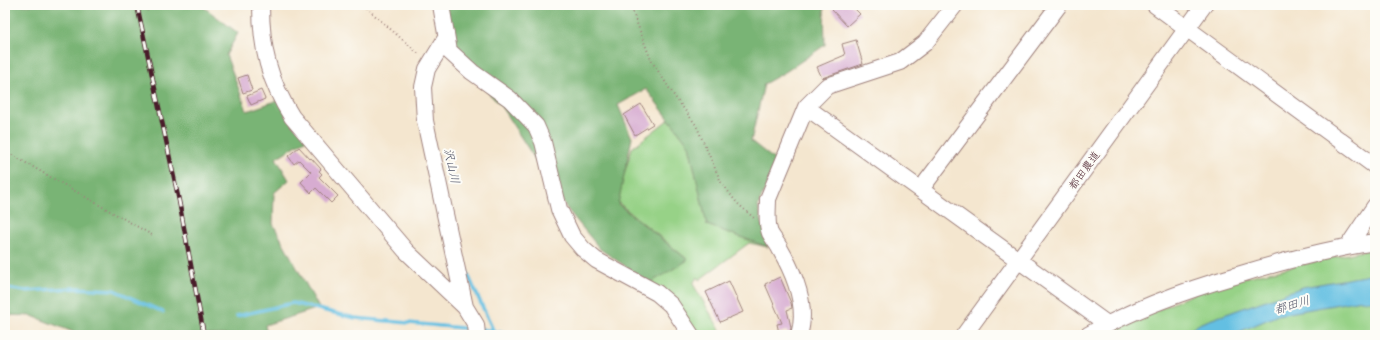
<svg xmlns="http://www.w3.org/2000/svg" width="1380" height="340" font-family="'Patrick Hand','Klee One',sans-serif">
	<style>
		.green { fill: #97d287; stroke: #707859 }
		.forest { fill: #79b474; stroke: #626a50 }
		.water { fill: #64bfe2; stroke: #576f86 }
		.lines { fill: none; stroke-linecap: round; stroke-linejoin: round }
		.stream { stroke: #64bfe2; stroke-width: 3.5 }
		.building { fill: #d7acd1 }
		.minor-casing { stroke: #9f827d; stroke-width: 18 }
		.path { stroke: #9f827d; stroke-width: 2; stroke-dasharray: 1 3; stroke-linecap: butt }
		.minor { stroke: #fff; stroke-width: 16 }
		.rail-casing { stroke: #4a1f2b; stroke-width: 4.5 }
		.rail { stroke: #fdfcf7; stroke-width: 3; stroke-dasharray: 9; stroke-linecap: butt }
		.labels { text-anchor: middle; stroke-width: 4; stroke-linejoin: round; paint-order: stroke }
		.street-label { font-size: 11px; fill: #4a1f2b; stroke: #fdfcf7 }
		.water-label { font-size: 12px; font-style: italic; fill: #53576b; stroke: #fdfcf7 }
	</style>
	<rect width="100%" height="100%" fill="#fdfcf7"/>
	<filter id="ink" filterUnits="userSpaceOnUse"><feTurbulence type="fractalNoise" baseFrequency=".025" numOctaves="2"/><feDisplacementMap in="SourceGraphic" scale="8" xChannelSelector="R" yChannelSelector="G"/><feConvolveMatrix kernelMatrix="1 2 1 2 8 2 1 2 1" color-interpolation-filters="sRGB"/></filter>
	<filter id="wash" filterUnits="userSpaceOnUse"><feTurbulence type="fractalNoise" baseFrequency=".012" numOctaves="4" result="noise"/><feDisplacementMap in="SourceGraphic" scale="16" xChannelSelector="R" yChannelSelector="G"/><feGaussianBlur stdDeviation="0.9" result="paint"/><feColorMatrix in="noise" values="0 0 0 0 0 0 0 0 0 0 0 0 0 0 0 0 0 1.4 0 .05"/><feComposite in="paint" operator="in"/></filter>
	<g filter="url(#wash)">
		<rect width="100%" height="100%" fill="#f4e6cf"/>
		<path class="green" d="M669,119l20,26 18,80 61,22 -19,-4 -50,37 -2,-3 -4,7 30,51h-29l-44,-52 37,-24 -71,-58 16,-53z
			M1375,248v87h-274l115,-51z"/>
		<path class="forest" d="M5,5h196l37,28 -12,22 21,56 37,-13 31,36 -39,24 13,22 -15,13 -1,31 46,84 -54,17 2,10h-186l-49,-19 -27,-1z
			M444,5h380l1,40 -38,26 -23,13 -13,57 25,20 -18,45 10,41 -61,-22 -18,-80 -43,-56 -28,16 14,33 -14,66 70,56 -38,23 -50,-34 -32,-39 -68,-105 -40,-42z"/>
		<path class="water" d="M1375,274v28l-14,-2 -83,15 -46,20h-50l19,-12 102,-36z"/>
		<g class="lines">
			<path class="stream" d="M464,266l29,64
				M5,288l20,3 50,-3 39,2 49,22
				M237,316l56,-13 62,15 118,11
				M481,329l36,6"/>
		</g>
		<g id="blocks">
			<path class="building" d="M837,5h14l9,9 -13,12 -15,-16z
				M856,40l7,24 -41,14 -5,-11 28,-12 -3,-11z
				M247,75l5,15 -9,3 -5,-15z
				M261,90l4,9 -14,6 -4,-9z
				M641,104l12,20 -18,11 -11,-20z
				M299,147l11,12 1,-1 10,11 -2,2 3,3 -3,3 19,19 -7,7 -15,-15 -5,5 -10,-11 10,-10 -12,-12 -5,4 -6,-8z
				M780,277l11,26 1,5 -5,2 4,17 -1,8 -4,-4 -7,2 -2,-9 5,-1 -17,-39z
				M729,281l14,31 -23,10 -14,-30z"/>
		</g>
	</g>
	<g filter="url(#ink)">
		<use href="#blocks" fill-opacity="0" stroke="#9f827d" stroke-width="1"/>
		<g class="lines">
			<g class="minor-casing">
				<path id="minor" d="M261,5c0,43 8,76 31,112l114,134 59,56 11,18 1,10
					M441,5l8,46 23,21 38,27 26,27 7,16 16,67 13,27 11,13 13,11 61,33 14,12 20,30
					M1155,5l220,161
					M446,38l-19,31 -4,18 2,34 40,186
					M806,107l301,217
					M921,189l138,-184
					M1348,246l27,-40
					M799,335c9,-29 -4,-60 -19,-86 -2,-5 -7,-10 -10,-16 -4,-9 -2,-24 -2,-34l38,-92 21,-21 73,-24 25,-19 30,-38
					M964,335l240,-330
					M1088,335c47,-27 98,-45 150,-60 45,-14 90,-26 137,-33"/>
			</g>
			<path class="path" d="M363,5l57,50
				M630,5l21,55 24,37 21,28 25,57 16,21 17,15
				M147,11l2,-6
				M5,151l147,84"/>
			<use href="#minor" class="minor"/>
			<g class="rail-casing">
				<path id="rail" d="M137,5l42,196 25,134"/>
			</g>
			<use href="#rail" class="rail"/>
		</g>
	</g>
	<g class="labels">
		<g class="street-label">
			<text transform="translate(1084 170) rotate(-54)" y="4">都田農道</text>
		</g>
		<g class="water-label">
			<text transform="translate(452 166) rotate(78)" y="4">沢山川</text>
			<text transform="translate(1292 305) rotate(-17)" y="4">都田川</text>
		</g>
	</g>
	<rect width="1380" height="340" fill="none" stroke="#fdfcf7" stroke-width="20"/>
</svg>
